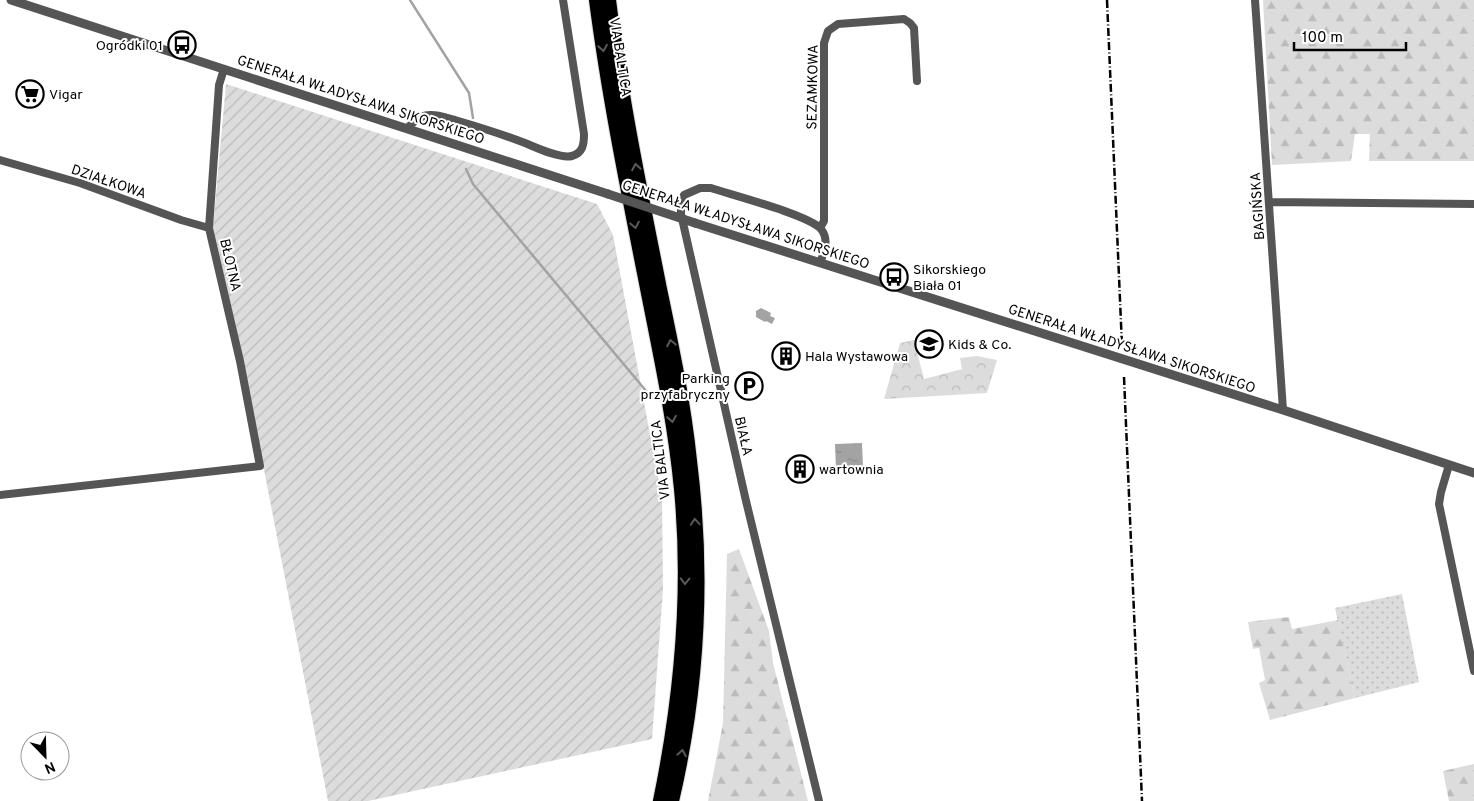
<svg xmlns="http://www.w3.org/2000/svg" width="1474" height="801" font-family="Overpass,sans-serif">
	<style>
		.grass { fill: url(#grass-dots) }
		.forest { fill: url(#forest-firs) }
		.park { fill: url(#park-crowns) }
		.garden { fill: url(#garden-furrows) }
		.water { fill: url(#water-ripples) }
		.lines { fill: none; stroke-linecap: round; stroke-linejoin: round }
		.stream { stroke: #a3a3a3; stroke-width: 2.5 }
		.motorway-casing { stroke: #dbdbdb; stroke-width: 16 }
		.minor { stroke: #555; stroke-width: 8 }
		.tertiary { stroke: #555; stroke-width: 9 }
		.motorway { stroke: #000; stroke-width: 14 }
		.rail { stroke: #000; stroke-width: 2.5; stroke-dasharray: 8 2.5 1 2.5; stroke-linecap: butt }
		.tertiary-bridge { stroke: #555; stroke-width: 9 }
		.oneway { stroke: #595959 }
		.labels { text-anchor: middle; stroke-width: 4; stroke-linejoin: round; paint-order: stroke }
		.poi-label { font-size: 14px; fill: #000; stroke: #fff; text-anchor: start }
		.street-label { font-size: 14px; fill: #000; stroke: #fff }
	</style>
	<defs>
		<pattern id="grass-dots" width="8" height="8" patternUnits="userSpaceOnUse" patternTransform="scale(1.25)"><rect width="8" height="8" fill="#dcdcdc"/><path d="M2 2h.1M6 6h.1" fill="none" stroke="#bbb" stroke-width="1.8" stroke-linecap="round"/></pattern>
		<pattern id="forest-firs" width="22" height="20" patternUnits="userSpaceOnUse" patternTransform="scale(1.25)"><rect width="22" height="20" fill="#dcdcdc"/><path d="M5 1l3.5 6h-7zM16 11l3.5 6h-7z" fill="#bbb"/></pattern>
		<pattern id="park-crowns" width="20" height="18" patternUnits="userSpaceOnUse" patternTransform="scale(1.25)"><rect width="20" height="18" fill="#dcdcdc"/><path d="M2 6a3 3 0 1 1 6 0M12 15a3 3 0 1 1 6 0" fill="none" stroke="#bbb"/></pattern>
		<pattern id="garden-furrows" width="10" height="10" patternUnits="userSpaceOnUse" patternTransform="scale(1.25)"><rect width="10" height="10" fill="#dcdcdc"/><path d="M-1 1l2-2M0 10L10 0M9 11l2-2" fill="none" stroke="#bbb"/></pattern>
		<pattern id="water-ripples" width="26" height="14" patternUnits="userSpaceOnUse" patternTransform="scale(1.25)"><rect width="26" height="14" fill="#a3a3a3"/><path d="M2 4q2-2 4 0t4 0M15 11q2-2 4 0t4 0" fill="none" stroke="#8b8b8b"/></pattern>
	</defs>
	<rect width="100%" height="100%" fill="#fff"/>
	<path class="grass" d="M1402,594l17,88 -64,16 -20,-90z"/>
	<path class="forest" d="M1263,0h211v161h-105l1,-27h-15l-4,27 -79,4z
		M739,549l30,82 4,32 35,138h-100l15,-78 4,-169z
		M1289,617l3,12 46,-9 17,78 -85,22 -11,-37 6,-3 -6,-32 -6,1 -5,-27z
		M1474,764v37h-25l-6,-30z"/>
	<path class="park" d="M914,340l10,39 38,-10 -2,-11 17,-2 20,4 -10,33 -103,6 16,-56z"/>
	<path class="garden" d="M226,84l371,120 16,31 49,264 1,90 -11,150 -284,62h-40l-89,-461 -26,-113z"/>
	<path class="water" d="M761,308l10,5 -1,3 5,2 -3,6 -6,-3 -1,1 -9,-5v-6z
		M862,443l1,25 -27,1 -1,-25z"/>
	<g class="lines">
		<path class="stream" d="M410,0l59,93 4,25
			M466,169l7,15 179,214"/>
		<g class="motorway-casing">
			<path id="motorway" d="M596,0c12,92 30,182 48,273 14,72 30,143 37,216 10,105 0,210 -21,312
				M609,0c12,97 32,193 51,289 12,57 24,114 30,172 14,113 8,229 -18,340"/>
		</g>
		<path class="minor" d="M1255,0l28,410
			M407,128c6,-5 13,-13 22,-13 9,-1 18,3 26,5 24,7 47,14 70,23 12,5 35,16 47,13 11,-3 12,-12 12,-22l-21,-134
			M0,160l80,23 101,37 28,8
			M1269,202l205,2
			M820,228l4,-7v-178l4,-12 10,-7 66,-5 6,4 4,5 3,53
			M1449,465l-8,27 -2,12 35,167
			M0,495l260,-29 -20,-105 -31,-133 10,-143 5,-16
			M819,801l-73,-300 -65,-287v-11l3,-8 16,-7h11c21,7 98,27 110,41 8,10 4,23 -1,33"/>
		<path class="tertiary" d="M11,0l597,194
			M695,223l588,187 191,63"/>
		<use href="#motorway" class="motorway"/>
		<path class="rail" d="M1107,0l15,346
			M1124,377l18,424"/>
		<path class="tertiary-bridge" d="M608,194l87,29"/>
	</g>
	<defs><path id="oneway-chevron" d="M-2-3.5L2.5 0L-2 3.5" fill="none" stroke-width="1.6" stroke-linecap="round" stroke-linejoin="round" transform="scale(1.25)"/></defs>
	<g class="oneway">
		<use href="#oneway-chevron" transform="translate(603 48) rotate(81)"/>
		<use href="#oneway-chevron" transform="translate(636 167) rotate(-100)"/>
		<use href="#oneway-chevron" transform="translate(635 225) rotate(79)"/>
		<use href="#oneway-chevron" transform="translate(671 343) rotate(-101)"/>
		<use href="#oneway-chevron" transform="translate(672 419) rotate(81)"/>
		<use href="#oneway-chevron" transform="translate(695 522) rotate(-94)"/>
		<use href="#oneway-chevron" transform="translate(685 581) rotate(91)"/>
		<use href="#oneway-chevron" transform="translate(682 753) rotate(-80)"/>
	</g>
	<defs>
		<g id="bus-ring" transform="scale(1.4375)"><circle r="9.5" fill="#fff" stroke="#000" stroke-width="1.5"/><path d="M-5-6H5V4H4V6H2V4H-2V6H-4V4H-5ZM-3.5-4V0h7V-4ZM-3.5 1.2v1.5H-2V1.2ZM2 1.2v1.5H3.5V1.2Z" fill="#000"/></g>
		<g id="supermarket-ring" transform="scale(1.4375)"><circle r="9.5" fill="#fff" stroke="#000" stroke-width="1.5"/><path d="M-6-5.5h2.5l.6 2H6L4.5 2H-2.5L-4.4-4H-6ZM-1.5 3.2a1.3 1.3 0 1 0 .1 0ZM3 3.2a1.3 1.3 0 1 0 .1 0Z" fill="#000"/></g>
		<g id="school-ring" transform="scale(1.4375)"><circle r="9.5" fill="#fff" stroke="#000" stroke-width="1.5"/><path d="M0-5L7-2L0 1L-7-2ZM-4 1L0 2.5L4 1V4Q0 6-4 4Z" fill="#000"/></g>
		<g id="building-ring" transform="scale(1.4375)"><circle r="9.5" fill="#fff" stroke="#000" stroke-width="1.5"/><path d="M-4-6H4V6H1V3H-1V6H-4ZM-2.5-4.3h1.7v1.8h-1.7ZM.8-4.3h1.7v1.8H.8ZM-2.5-1h1.7V.8h-1.7ZM.8-1h1.7V.8H.8Z" fill="#000"/></g>
		<g id="parking-ring" transform="scale(1.4375)"><circle r="9.5" fill="#fff" stroke="#000" stroke-width="1.5"/><path d="M-3.5-5.5H1a3.5 3.5 0 0 1 0 7H-1V5.5H-3.5ZM-1-3.4V-.6H.8a1.4 1.4 0 0 0 0-2.8Z" fill="#000"/></g>
	</defs>
	<g fill-rule="evenodd">
		<use href="#bus-ring" x="182" y="45"/>
		<use href="#supermarket-ring" x="30" y="94"/>
		<use href="#bus-ring" x="894" y="277"/>
		<use href="#school-ring" x="929" y="344"/>
		<use href="#building-ring" x="786" y="356"/>
		<use href="#parking-ring" x="749" y="386"/>
		<use href="#building-ring" x="800" y="469"/>
	</g>
	<g class="labels">
		<g class="poi-label">
			<text x="163" y="50" text-anchor="end">Ogródki 01</text>
			<text x="49" y="99">Vigar</text>
			<text x="913" y="274">Sikorskiego<tspan x="913" dy="16">Biała 01</tspan></text>
			<text x="948" y="349">Kids &amp; Co.</text>
			<text x="805" y="361">Hala Wystawowa</text>
			<text x="730" y="383" text-anchor="end">Parking<tspan x="730" dy="16">przyfabryczny</tspan></text>
			<text x="819" y="474">wartownia</text>
		</g>
		<g class="street-label">
			<text transform="translate(621 57) rotate(81)" y="5">VIA BALTICA</text>
			<text transform="translate(812 87) rotate(-89)" y="5">SEZAMKOWA</text>
			<text transform="translate(361 99) rotate(18)" y="5">GENERAŁA WŁADYSŁAWA SIKORSKIEGO</text>
			<text transform="translate(109 181) rotate(19)" y="5">DZIAŁKOWA</text>
			<text transform="translate(1257 206) rotate(-94)" y="5">BAGIŃSKA</text>
			<text transform="translate(746 224) rotate(18)" y="5">GENERAŁA WŁADYSŁAWA SIKORSKIEGO</text>
			<text transform="translate(231 265) rotate(77)" y="5">BŁOTNA</text>
			<text transform="translate(1132 348) rotate(18)" y="5">GENERAŁA WŁADYSŁAWA SIKORSKIEGO</text>
			<text transform="translate(744 436) rotate(77)" y="5">BIAŁA</text>
			<text transform="translate(660 460) rotate(-97)" y="5">VIA BALTICA</text>
		</g>
	</g>
	<g transform="translate(45 756) rotate(157)"><circle r="24" fill="#ffffff" stroke="#999999"/>
	<path d="M0-4L9 19L0 12L-9 19Z" fill="#000000"/>
	<text y="-8" font-size="14" font-weight="bold" text-anchor="middle" fill="#000000">N</text>
	</g>
	<path d="M1294 42v8h112v-8" fill="none" stroke="#000000" stroke-width="2.5"/>
	<text x="1302" y="42" font-size="15" fill="#000000" stroke="#ffffff" stroke-width="4" paint-order="stroke">100 m</text>
</svg>
